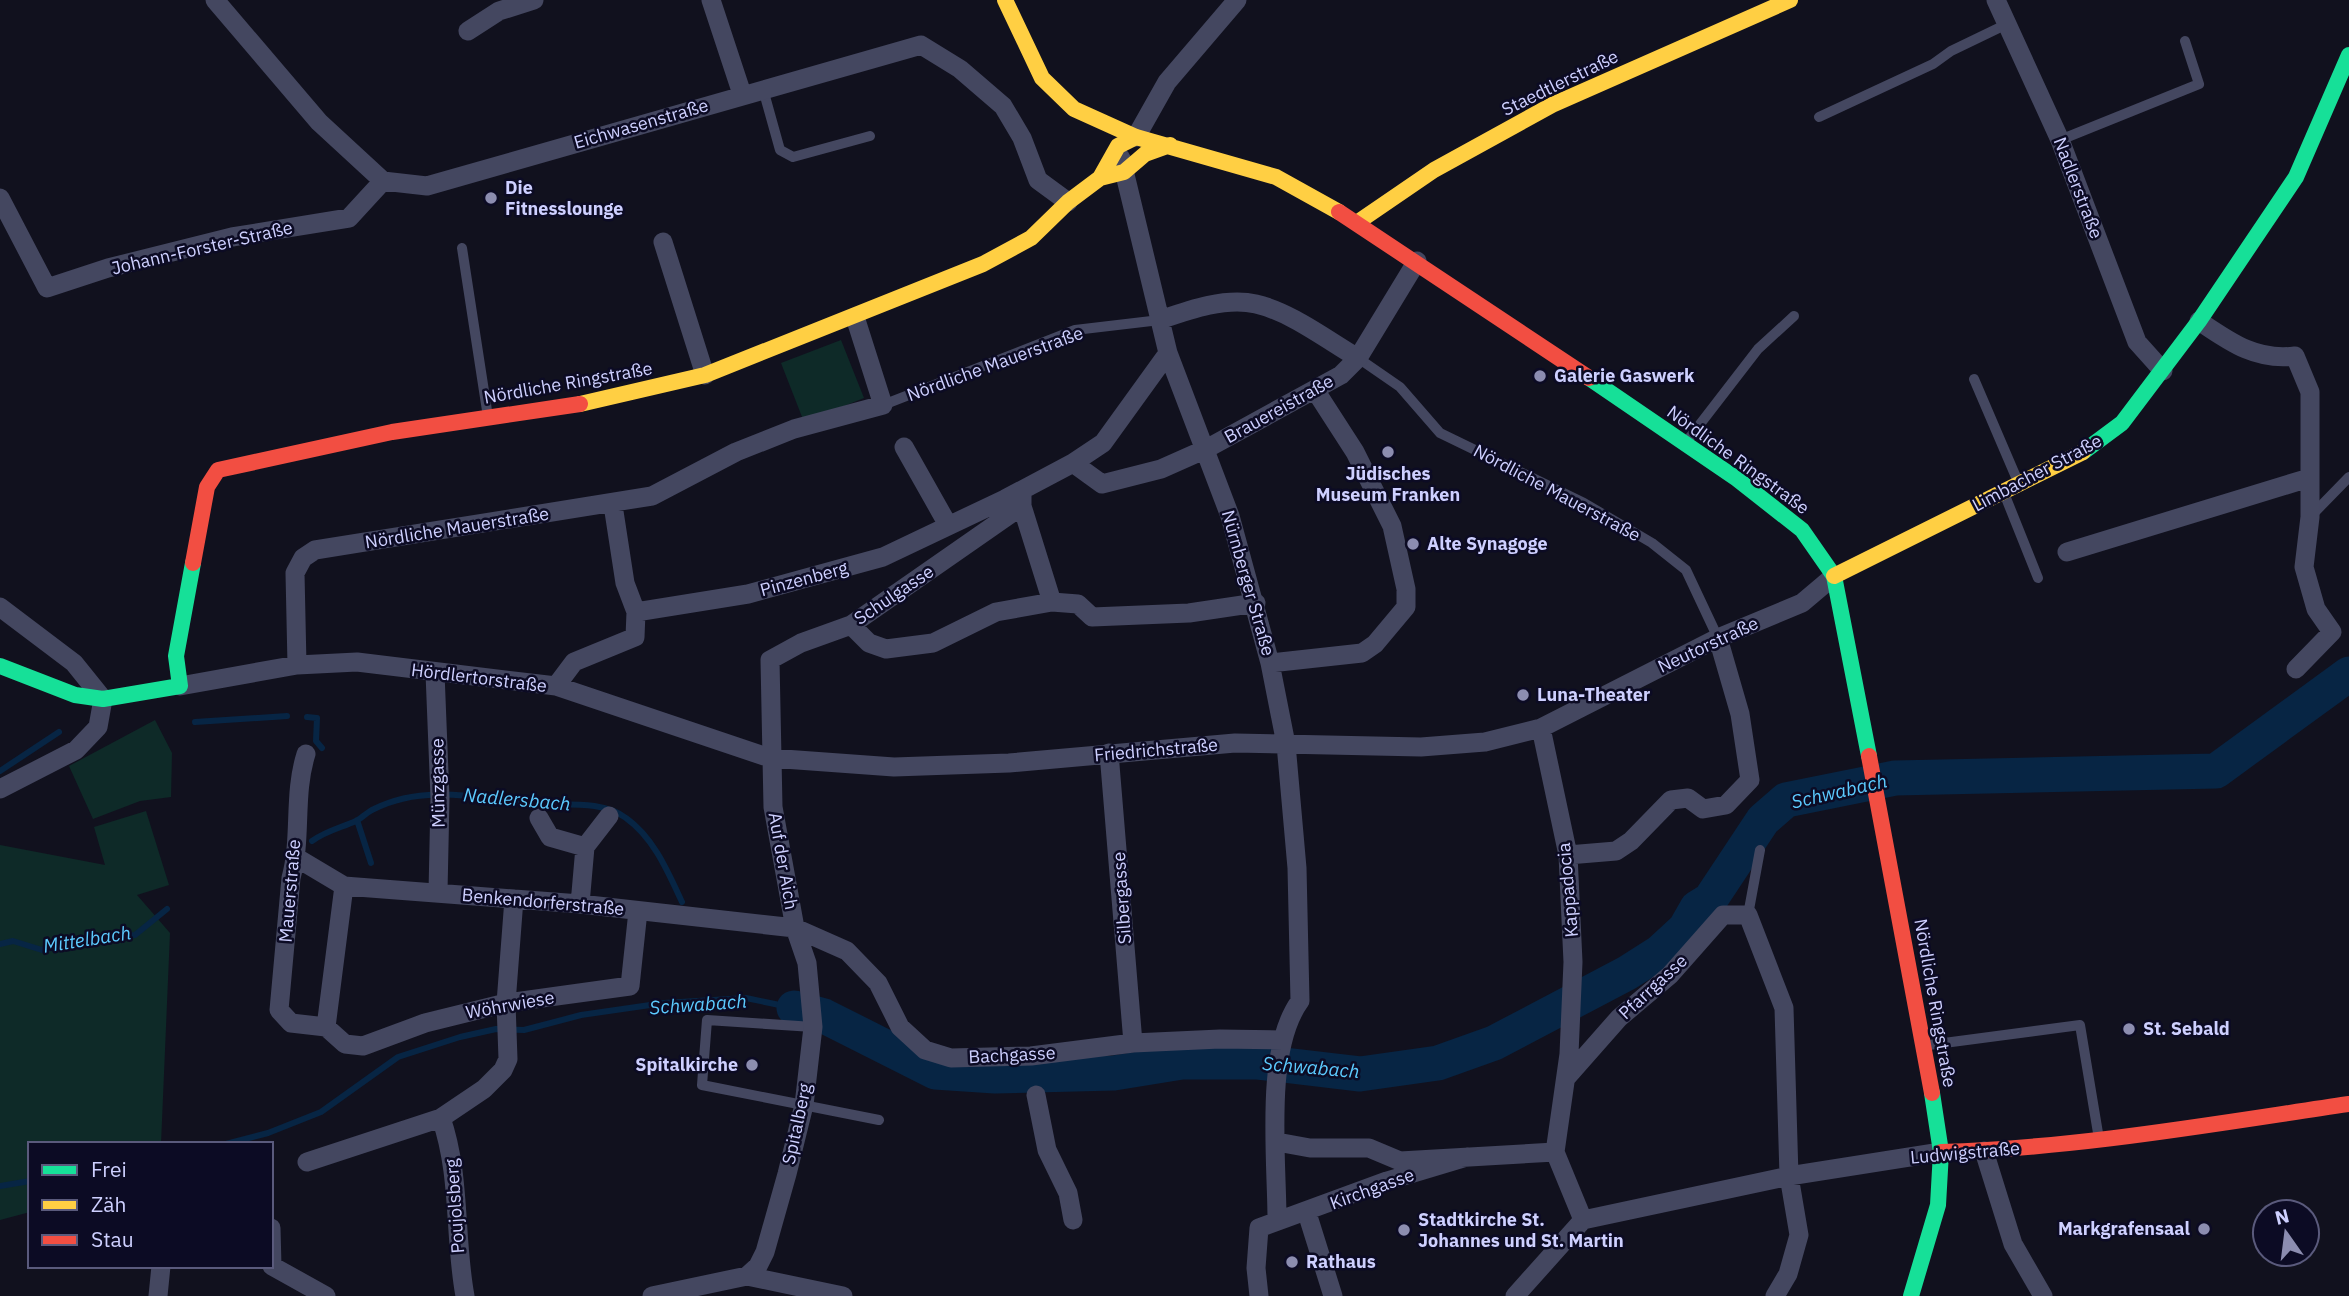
<svg xmlns="http://www.w3.org/2000/svg" width="2349" height="1296" font-family="'IBM Plex Sans',sans-serif">
	<style>
		.green { fill: #0e2a28 }
		.lines { fill: none; stroke-linecap: round; stroke-linejoin: round }
		.stream { stroke: #072544; stroke-width: 6 }
		.river { stroke: #072544; stroke-width: 35 }
		.lane { stroke: #444760; stroke-width: 10 }
		.street { stroke: #444760; stroke-width: 19 }
		.fast { stroke: #16e098; stroke-width: 16 }
		.slow { stroke: #ffcf43; stroke-width: 16 }
		.jam { stroke: #f24e42; stroke-width: 16 }
		.poi-dot { fill: #8c8db0; stroke: #0c0b24; stroke-width: 2.5 }
		.labels { text-anchor: middle; stroke-width: 5; stroke-linejoin: round; paint-order: stroke }
		.street-label { font-size: 18px; fill: #ced0ff; stroke: #0c0b24 }
		.poi-label { font-size: 18px; font-weight: bold; fill: #ced0ff; stroke: #0c0b24; text-anchor: start }
		.water-label { font-size: 19px; font-style: italic; fill: #5ccbff; stroke: #0c0b24 }
	</style>
	<rect width="100%" height="100%" fill="#11111e"/>
	<path class="green" d="M841,340l23,58 -60,24 -23,-59z
		M155,720l17,33 -1,44 -31,4 -47,18 -24,-53z
		M146,811l23,74 -32,10 33,38 -9,211h-131v68l-30,8v-375l105,20 -11,-38z"/>
	<g class="lines">
		<path class="stream" d="M307,717l10,1 -1,23 6,7
			M195,722l92,-6
			M0,771l59,-39
			M357,820l14,43
			M312,841c14,-10 28,-13 44,-20 6,-3 11,-9 18,-12 54,-27 112,-9 169,-5 26,1 61,-3 83,14 28,20 42,54 56,84
			M0,944l13,-3 29,9 63,-13 30,-2 32,-26
			M226,1144l42,-11 53,-21 77,-55 62,-20 36,-8 28,1 57,-15 83,-12 82,-5 48,10
			M0,1186l30,-5"/>
		<path class="river" d="M794,1008l30,8 111,56 60,4 119,-3 68,-11h76l102,12 78,-11 56,-20 133,-70 33,-21 25,-23 12,-21 13,-8 53,-80 23,-20 109,-22 321,-7 133,-97"/>
		<path class="lane" d="M763,89l17,61 13,7 77,-21
			M1819,117l114,-53 18,-13 56,-27
			M2060,140l139,-56 -14,-43
			M462,248l26,169
			M1358,358l42,29 40,46 144,70 68,40 34,27 32,68
			M1974,379l45,105
			M883,405l192,-75 85,-10
			M1687,441l71,-92 36,-33
			M2004,493l34,85
			M2313,514l36,-37
			M1748,915l12,-65
			M813,1027l-106,-7 -5,65 177,35
			M1929,1045l151,-20 19,114"/>
		<path class="street" d="M215,0l104,122 64,59 44,5 494,-141 39,24 43,37 19,32 16,42 30,22
			M711,0l31,94
			M1996,0l64,140 77,202 26,29
			M468,31l31,-20 35,-11
			M1136,137l31,-55 70,-82
			M1121,158l47,195 62,163 40,147 16,81 11,124 3,133c-36,49 -23,158 -23,219
			M0,198l47,90 61,-20 124,-31 117,-19 34,-37
			M663,242l42,133
			M1160,320c29,-10 65,-23 96,-16 35,8 71,36 102,54
			M2199,321c31,21 57,40 96,35l15,36v125l-6,50 12,42 16,23 -36,37
			M904,447l44,78
			M1073,463l29,21 59,-15 45,-20 135,-74 17,-17 59,-97
			M1022,495v11l30,96
			M613,505l12,78 11,29
			M2067,552l242,-74
			M0,607l74,56 29,36 -5,28 -22,23 -76,39
			M851,625l18,18 17,6 47,-6 63,-31 56,-10 26,2 14,13 97,-4 67,-10
			M1270,663l92,-10 13,-9 31,-37v-18l-14,-63 -37,-74 -40,-62
			M297,665l-2,-92 8,-15 12,-8 337,-54 84,-44 58,-23 89,-24 -28,-88
			M435,673l5,125 -2,94
			M180,686l117,-21 60,-3 199,24 214,72 124,9 115,-4 226,-20 186,4 64,-5 56,-14 177,-90 84,-35 32,-27
			M556,686l18,-24 61,-25 1,-25 112,-18 135,-37 122,-58 68,-36 30,-20 65,-90
			M1541,728l27,127 5,107 -4,92 -14,98 28,68
			M1109,753l24,290
			M306,754c-13,41 -4,84 -15,124l-12,132 12,13 35,4 19,17 18,2 62,-23 81,-20 124,-17 8,-75
			M539,818l11,19 35,10
			M1568,855l48,-4 15,-10 40,-41 17,-2 15,11 23,-4 24,-25 -10,-66 -22,-76
			M297,858l47,28 236,18 215,24 52,23 31,32 22,44 25,23 26,8 80,-2 102,-13 87,-4 63,1
			M580,904l5,-57 24,-31
			M326,1027l18,-141
			M1567,1077l52,-59 51,-43 53,-60h25l36,93 5,168 10,59 -11,39 -13,22
			M1036,1095l11,55 21,43 5,27
			M441,1118c20,57 13,119 24,178
			M1277,1142l33,6h59l31,13 155,-9
			M1984,1151l29,93 30,52
			M307,1162l134,-44 43,-29 19,-19 5,-11 -2,-56 8,-104
			M1307,1213l26,83
			M1583,1220l206,-44 152,-24
			M271,1228l1,38 54,30
			M747,1276l11,-10 7,-14 22,-78 17,-69 9,-78 -6,-64 -12,-35 -22,-121 -3,-147 31,-17 50,-18 171,-119
			M158,1296l3,-30
			M652,1296l95,-20 96,20
			M1259,1296l-3,-28 3,-40 128,-47 80,-24
			M1515,1296l68,-76"/>
		<path class="fast" d="M1589,378l148,101 65,51 32,46 35,180
			M2083,452l39,-29 77,-102 97,-144 53,-122
			M0,666l75,29 28,4 77,-13 -4,-30 17,-93
			M1911,1296l27,-91 3,-53 -9,-59"/>
		<path class="slow" d="M1005,0l37,78 32,31 62,28 140,40 63,35
			M1100,178l18,-32 18,-9
			M1358,222l76,-52 118,-65 238,-105
			M580,404l125,-29 278,-111 48,-26 37,-36 32,-24 24,-6 21,-18 25,-9
			M1834,576l249,-124"/>
		<path class="jam" d="M1339,212l250,166
			M193,563l14,-76 11,-17 174,-38 188,-28
			M1869,756l63,337
			M1941,1152c137,-4 272,-28 408,-48"/>
	</g>
	<g class="poi-dot">
		<circle cx="491" cy="198" r="7"/>
		<circle cx="1540" cy="376" r="7"/>
		<circle cx="1388" cy="452" r="7"/>
		<circle cx="1413" cy="544" r="7"/>
		<circle cx="1523" cy="695" r="7"/>
		<circle cx="2129" cy="1029" r="7"/>
		<circle cx="752" cy="1065" r="7"/>
		<circle cx="2204" cy="1229" r="7"/>
		<circle cx="1404" cy="1230" r="7"/>
		<circle cx="1292" cy="1262" r="7"/>
	</g>
	<g class="labels">
		<g class="street-label">
			<text transform="translate(1560 83) rotate(-26)" y="6">Staedtlerstraße</text>
			<text transform="translate(641 124) rotate(-16)" y="6">Eichwasenstraße</text>
			<text transform="translate(2078 188) rotate(69)" y="6">Nadlerstraße</text>
			<text transform="translate(202 248) rotate(-13)" y="6">Johann-Forster-Straße</text>
			<text transform="translate(995 364) rotate(-20)" y="6">Nördliche Mauerstraße</text>
			<text transform="translate(568 383) rotate(-10)" y="6">Nördliche Ringstraße</text>
			<text transform="translate(1279 409) rotate(-29)" y="6">Brauereistraße</text>
			<text transform="translate(1738 460) rotate(36)" y="6">Nördliche Ringstraße</text>
			<text transform="translate(2037 473) rotate(-28)" y="6">Limbacher Straße</text>
			<text transform="translate(1557 493) rotate(28)" y="6">Nördliche Mauerstraße</text>
			<text transform="translate(457 528) rotate(-9)" y="6">Nördliche Mauerstraße</text>
			<text transform="translate(804 579) rotate(-15)" y="6">Pinzenberg</text>
			<text transform="translate(1248 583) rotate(74)" y="6">Nürnberger Straße</text>
			<text transform="translate(894 595) rotate(-34)" y="6">Schulgasse</text>
			<text transform="translate(1708 645) rotate(-25)" y="6">Neutorstraße</text>
			<text transform="translate(479 678) rotate(7)" y="6">Hördlertorstraße</text>
			<text transform="translate(1156 750) rotate(-5)" y="6">Friedrichstraße</text>
			<text transform="translate(438 783) rotate(-91)" y="6">Münzgasse</text>
			<text transform="translate(783 861) rotate(80)" y="6">Auf der Aich</text>
			<text transform="translate(1568 890) rotate(-95)" y="6">Kappadocia</text>
			<text transform="translate(290 891) rotate(-85)" y="6">Mauerstraße</text>
			<text transform="translate(1122 898) rotate(-94)" y="6">Silbergasse</text>
			<text transform="translate(543 902) rotate(5)" y="6">Benkendorferstraße</text>
			<text transform="translate(1653 987) rotate(-43)" y="6">Pfarrgasse</text>
			<text transform="translate(1935 1003) rotate(80)" y="6">Nördliche Ringstraße</text>
			<text transform="translate(510 1005) rotate(-10)" y="6">Wöhrwiese</text>
			<text transform="translate(1012 1055) rotate(-3)" y="6">Bachgasse</text>
			<text transform="translate(797 1124) rotate(-78)" y="6">Spitalberg</text>
			<text transform="translate(1965 1153) rotate(-5)" y="6">Ludwigstraße</text>
			<text transform="translate(1372 1189) rotate(-20)" y="6">Kirchgasse</text>
			<text transform="translate(455 1206) rotate(-94)" y="6">Poujolsberg</text>
		</g>
		<g class="poi-label">
			<text x="505" y="194">Die<tspan x="505" dy="21">Fitnesslounge</tspan></text>
			<text x="1554" y="382">Galerie Gaswerk</text>
			<text x="1388" y="480" text-anchor="middle">Jüdisches<tspan x="1388" dy="21">Museum Franken</tspan></text>
			<text x="1427" y="550">Alte Synagoge</text>
			<text x="1537" y="701">Luna-Theater</text>
			<text x="2143" y="1035">St. Sebald</text>
			<text x="738" y="1071" text-anchor="end">Spitalkirche</text>
			<text x="1418" y="1226">Stadtkirche St.<tspan x="1418" dy="21">Johannes und St. Martin</tspan></text>
			<text x="2190" y="1235" text-anchor="end">Markgrafensaal</text>
			<text x="1306" y="1268">Rathaus</text>
		</g>
		<g class="water-label">
			<text transform="translate(1839 791) rotate(-13)" y="7">Schwabach</text>
			<text transform="translate(517 799) rotate(5)" y="7">Nadlersbach</text>
			<text transform="translate(87 939) rotate(-9)" y="7">Mittelbach</text>
			<text transform="translate(698 1004) rotate(-4)" y="7">Schwabach</text>
			<text transform="translate(1311 1067) rotate(5)" y="7">Schwabach</text>
		</g>
	</g>
	<rect x="28" y="1142" width="245" height="126" fill="#0c0b24" stroke="#5a5a7c" stroke-width="2"/>
	<rect x="42" y="1165" width="35" height="10" fill="#16e098" stroke="#5a5a7c" stroke-width="2"/>
	<text x="91" y="1177" font-size="21" fill="#ced0ff">Frei</text>
	<rect x="42" y="1200" width="35" height="10" fill="#ffcf43" stroke="#5a5a7c" stroke-width="2"/>
	<text x="91" y="1212" font-size="21" fill="#ced0ff">Zäh</text>
	<rect x="42" y="1235" width="35" height="10" fill="#f24e42" stroke="#5a5a7c" stroke-width="2"/>
	<text x="91" y="1247" font-size="21" fill="#ced0ff">Stau</text>
	<g transform="translate(2286 1233) rotate(346)"><circle r="33" fill="#0c0b24" stroke="#5a5a7c" stroke-width="2"/>
	<path d="M0-5L12 26L0 18L-12 26Z" fill="#8c8db0"/>
	<text y="-10" font-size="19" font-weight="bold" text-anchor="middle" fill="#ced0ff">N</text>
	</g>
</svg>
